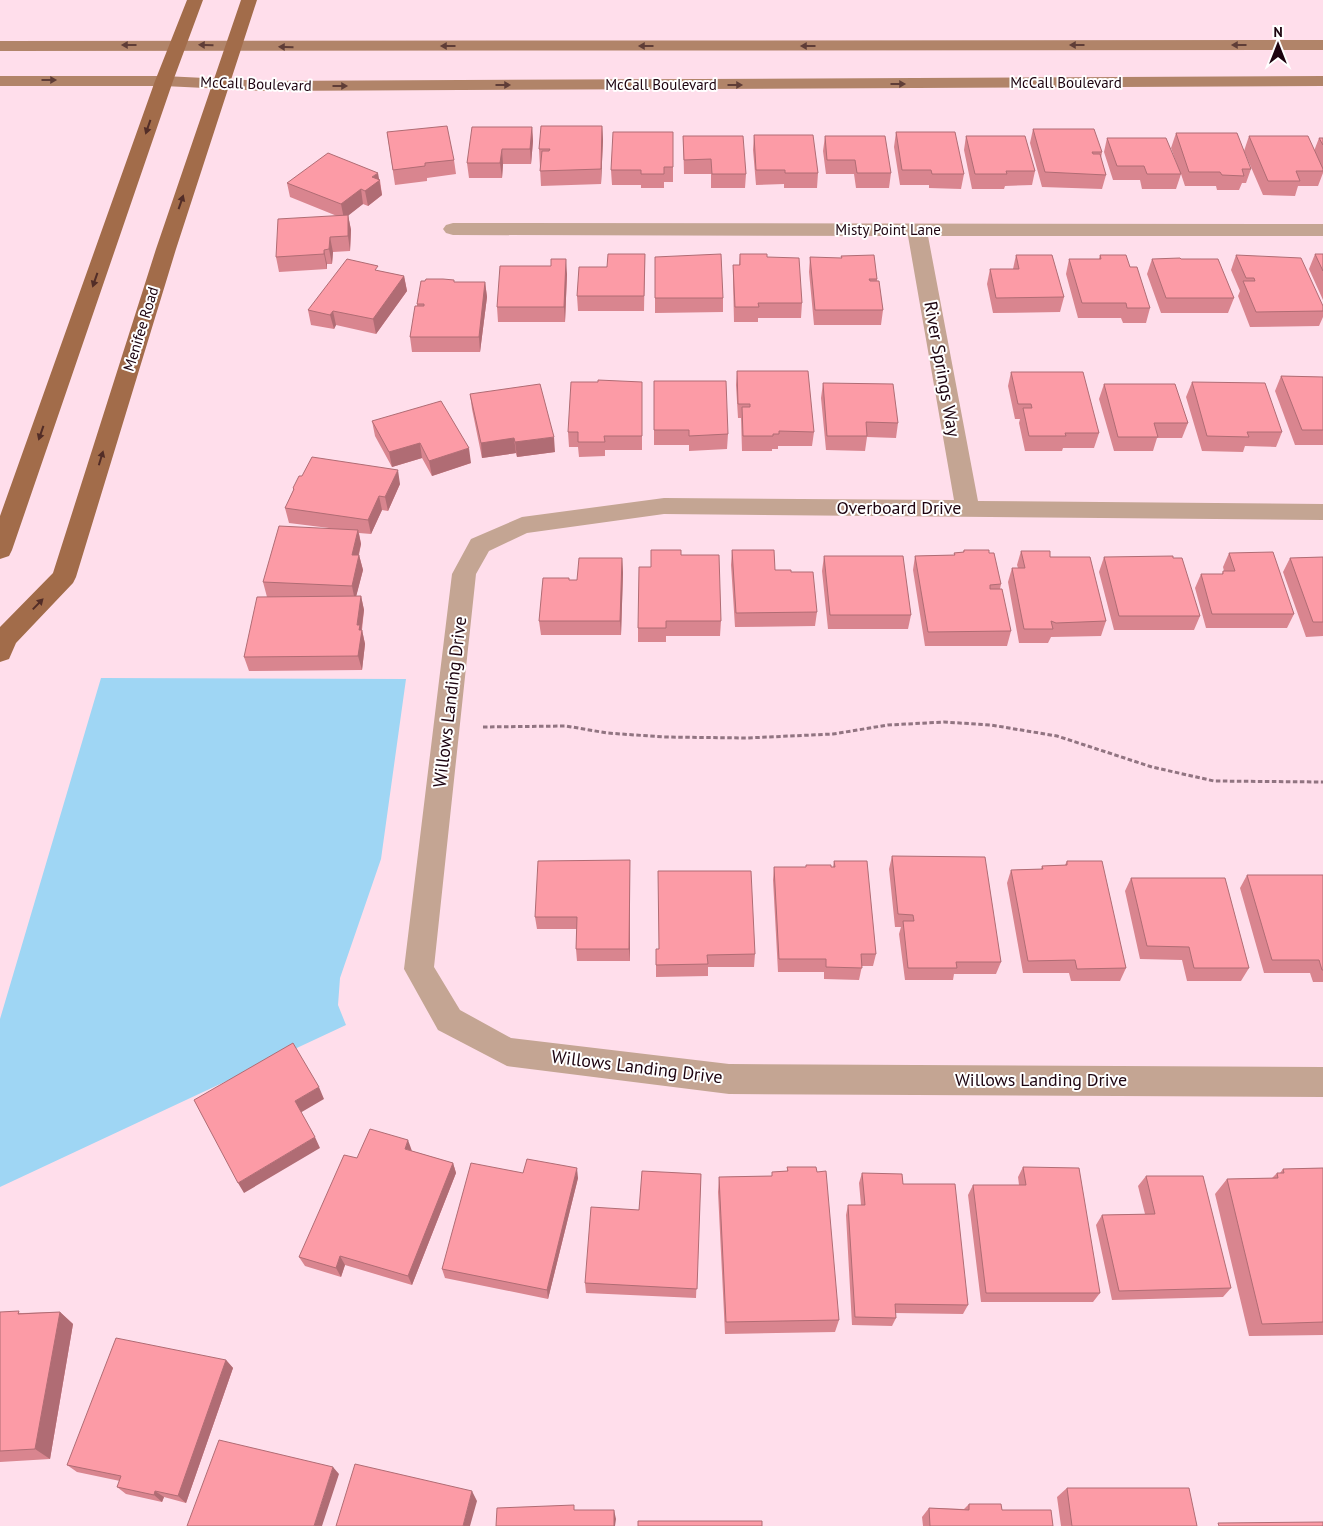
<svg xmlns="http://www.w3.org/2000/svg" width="1323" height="1526" font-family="'PT Sans',sans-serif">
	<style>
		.water { fill: #9fd6f4 }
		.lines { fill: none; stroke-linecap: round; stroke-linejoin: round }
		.path { stroke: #917481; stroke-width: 3; stroke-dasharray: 4.5 2.5; stroke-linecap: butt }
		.minor { fill: #c4a593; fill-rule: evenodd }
		.secondary { fill: #b18469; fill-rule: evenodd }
		.primary { fill: #a26c4a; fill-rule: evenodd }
		.wall { fill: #d9858f }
		.shaded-wall { fill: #b06c74 }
		.building { fill: #fc9ba6; stroke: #b06c74 }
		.oneway { fill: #5f3d37 }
		.oneway2 { fill: #522d27 }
		.labels { text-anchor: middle; stroke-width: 4; stroke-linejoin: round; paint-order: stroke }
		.far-street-label { font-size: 15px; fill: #1c030f; stroke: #fff }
		.street-label { font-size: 18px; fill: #1c030f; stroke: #fff }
	</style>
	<rect width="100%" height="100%" fill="#ffdeeb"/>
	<path class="water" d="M101,678l305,1 -25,180 -41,119 -2,27 8,20 -346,162v-168z"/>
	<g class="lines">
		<path class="path" d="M483,727l83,-1 41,7 57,4 83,1 86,-4 55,-9 56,-3 47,3 66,11 95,31 62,14 109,1"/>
		<path class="minor" d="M453,223l870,1v12h-395l50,265 345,3v16l-659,-6 -137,19 -38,18 -13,23 -42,393 26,43 51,28 218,26 594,3v30l-594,-3 -222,-28 -69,-36 -34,-61 48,-395 19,-35 51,-22 142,-19 290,2 -46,-264 -455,-1 -7,-2 -3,-4 3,-4z"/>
		<path class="secondary" d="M1323,40v10l-1323,1v-10z
			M0,76h164l100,5 1059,-5v10l-1059,5 -100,-5h-164z"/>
		<path class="primary" d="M187,0h16l-30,81 -161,469 -3,6 -9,3v-43l155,-435z
			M241,0h16l-81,249 -100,328 -3,6 -57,60 -7,16 -9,3v-35l53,-54 103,-324z"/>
	</g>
	<path class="wall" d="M602,126l1,14 -2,44 -60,2 -2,-37z
		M532,127l1,14 -2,23h-28l-1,14h-33l-2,-15z
		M1033,129l69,23 -1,6 5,17 -4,14 -60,-2 -12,-44z
		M387,132l67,28 2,14 -29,4v3l-32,4z
		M673,132v50h-9v6h-23v-3h-29l-1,-15z
		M896,132l68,42 -3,15 -32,-1v-3h-29l-6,-38z
		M1176,133l75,36 -5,14h-4l-3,7h-22l-1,-4h-31l-4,-12 -5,15h-34l-2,-9h-27l-9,-28 3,-14 73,35 -9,-25z
		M754,135l64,38 -1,15h-33v-4l-28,1 -3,-35z
		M683,136l63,38 -1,14h-34v-14h-27z
		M825,136l66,37 -2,15h-33l-2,-14h-28l-3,-23z
		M966,136l69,35 -3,14 -27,1 -1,3h-32l-8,-39z
		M1249,136l65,15 5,-13h4v35l-5,13h-20l-3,10 -32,-1 -19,-44z
		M380,180l2,15 -14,11 -5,-2 -15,11 3,15 -1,21 -17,1 -1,12h-5v5l-48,3 -3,-15 61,-41 -47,-19 -3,-14z
		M645,254l-1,57h-66l-1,-15 30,-29z
		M740,254l27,3 35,46 -1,15h-43v4h-24l-1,-42v-15h6z
		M1315,254h8v46l-14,-31z
		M1016,255l48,42 -4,15 -67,1 -6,-29 3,-15h23z
		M1100,255l30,12 20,41 -4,15h-23l-2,-5h-43l-12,-44 3,-15h30z
		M1236,255l87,51v11l-4,9 -69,1 -12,-31 2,-5 -9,-21z
		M655,257l68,41v14l-68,1z
		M810,257l67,22 6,31 -2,15h-67l-5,-53z
		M1152,259h29l53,39 -6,15h-67l-14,-39z
		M379,271l25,5 3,15 -31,43 -40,-9 -2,4 -23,-4 -3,-15z
		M567,274l-2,48h-67l-1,-15z
		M454,282h31l2,15 -7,55h-68l-2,-15 7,-31v-2z
		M737,371l77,61 -2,14h-34v3h-6v2h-30l-1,-33h-3l-2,-33z
		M1011,372l88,61 -5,15h-31l-1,3h-37l-6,-28 1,-4h-5l-7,-33z
		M1281,376l42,1v68h-28l-20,-54z
		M654,381l74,53 -1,15 -38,2v-6h-35z
		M642,382v68h-37v6l-26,1 -1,-10h-9l-1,-15z
		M1192,382l90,50 -6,15 -31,-1 -2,6 -41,-1 -16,-54z
		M823,383l75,40 -2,15 -29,-1 -2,14 -39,-1 -5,-52z
		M1104,384l84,39 -6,15h-25l-4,13h-39l-15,-52z
		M470,394l85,58 -38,5 -1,-4 -34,5 -10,-49z
		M372,421l99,42 -39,13 -10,-18 -30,9 -17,-31z
		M400,484l-12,27 -6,-1 -11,24 -12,-1 2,11 -2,11 4,15 -7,26h5l3,14 -2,20 3,14 -3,26 -113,1 -5,-14 23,-60 -4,-15 66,-54 -40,-5 -4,-15 8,-17v-3z
		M732,550l43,20 16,2 26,40 -2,14 -80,1 -4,-62z
		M964,550l25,3 12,31 -1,5 11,42 -4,15h-82l-12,-76 2,-14 39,-1v-2l9,-1z
		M1021,551l29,6 56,64 -5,15 -50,1 -3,6h-29l-11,-61 4,-14h6l-1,-3z
		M1229,553l65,61 -7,14h-81l-11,-40 6,-14h21l1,-3h1l-1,-4z
		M681,555l40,66 -1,15h-54v6h-28v-14l13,-61z
		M824,556l87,59 -3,14h-80l-6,-58z
		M1104,557l96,59 -6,14h-80l-15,-58z
		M1323,557v79l-17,1 -23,-65 7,-14z
		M622,558l1,15 -2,62h-80l-2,-14 30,-41h8z
		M892,856l109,106 -5,12h-42l-1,6h-48l-6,-46 2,-7h-6l-6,-58z
		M630,860v101h-53l-1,-12 1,-20h-40l-2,-12z
		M834,861l42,93 -3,12h-11l-3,14 -35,-1v-7h-46l-5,-92 1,-13h32v-2l27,2z
		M1067,861l59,107 -6,13h-49l-2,-8h-46l-16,-90 4,-13 30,-1 1,-3 23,-1z
		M1247,875h76v107h-10l-3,-9h-46l-24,-85z
		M1131,878l118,90 -8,13h-54l-5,-21 -42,-1 -15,-68z
		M656,949l99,5 -1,13h-46v9l-52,1z
		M412,1151l41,12 3,10 -44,112 -67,-20 -4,12 -36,-11 -6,-9 58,-99z
		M787,1167l30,5 22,148 -4,12 -110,2 -7,-142 1,-15 53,-1v-4l15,-1z
		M1023,1167l77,126 -7,9h-112l-13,-107 5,-10h46l-1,-8z
		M1323,1168v167l-74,1 -34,-142 12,-15 45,-1 5,-5h3l3,-4z
		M523,1173l55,5 -30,121 -103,-21 -3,-9z
		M862,1173l41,11 65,121 -5,9 -68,-1 1,5 -4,8 -40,-1 -6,-110 2,-10h13l-2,-22z
		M701,1174l-5,124 -110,-5 -1,-10 54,-73z
		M1146,1176l85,112 -8,9 -111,3 -16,-75 6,-10 43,-1 -7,-28z
		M0,1312l22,1 38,-1 13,12 -23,135 -50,3z
		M226,1360l7,8 -47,135 -22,-6 -2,5 -36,-8 -9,-7 3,-6 -43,-9 -10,-7z
		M1067,1488l130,38h-136l-4,-29z
		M969,1504l33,6 51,16h-130l-1,-9 7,-9 35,1z"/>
	<path class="shaded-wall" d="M602,126l1,14 -2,44v-15z
		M532,127l1,14 -2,23 -1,-15z
		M502,149l1,15 -1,14 -2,-15z
		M378,173l4,22 -14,11 -3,-15 7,-14z
		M361,189l2,15 -19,15 -3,-15z
		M348,215l3,15 -1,21 -2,-15z
		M330,237l3,15 -1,12 -3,-15z
		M324,250l3,14v5l-3,-15z
		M566,259l1,15 -2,48 -1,-15z
		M404,276l3,15 -31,43 -3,-15z
		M485,282l2,15 -7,55 -1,-15z
		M333,311l3,14 -2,4 -4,-14z
		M554,437l1,15 -38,5 -2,-15z
		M514,438l2,15 -34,5 -1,-15z
		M420,443l2,15 -30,9 -3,-15z
		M469,448l2,15 -39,13 -3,-15z
		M398,470l2,14 -12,27 -3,-14z
		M379,496l3,14 -11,24 -3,-14z
		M358,530l3,14 -6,25 -3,-14z
		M359,555l4,15 -8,31 -3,-15z
		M622,558l1,15 -2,62 -1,-14z
		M361,596l3,14 -3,22 1,-2 3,14 -3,26 -4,-14 -1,-31z
		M630,860v101l-1,-12z
		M319,1087l5,12 -24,14 -5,-12z
		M315,1137l5,11 -76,45 -6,-10z
		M408,1140l4,11 -7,-2z
		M453,1163l3,10 -44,112 -4,-9z
		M577,1168l1,10 -30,121 -1,-9z
		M340,1256l5,9 -4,12 -5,-9z
		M60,1312l13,12 -23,135 -15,-10z
		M226,1360l7,8 -47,135 -8,-7z
		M333,1467l6,7 -17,52h-8z
		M155,1491l9,6 -2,5 -8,-7z
		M472,1491l5,10 -7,25h-7z
		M614,1510l2,9 -1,7h-1z"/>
	<path class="building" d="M447,126l7,34 -29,3v3l-32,4 -6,-38z
		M541,126h61l-1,43 -61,2 2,-20h7l1,-2h-11z
		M472,127h60l-2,22h-28l-2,14h-33z
		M1033,129h61l8,23h-10l1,2h7l6,21 -61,-3z
		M613,132h60v35h-9v7h-23v-4h-30z
		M896,132h59l9,42h-32l-1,-4h-29z
		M1176,133h61l14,36h-9l2,7 -22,-1 -2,-3h-31z
		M754,135h59l5,38h-33v-3h-29z
		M683,136h60l3,38h-34l-1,-15 -27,1z
		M825,136h60l6,37h-34l-2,-13h-28z
		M966,136h59l10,35h-29l1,3h-32z
		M1249,136h59l15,33v2h-27l4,10h-32z
		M1107,138h59l15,36h-34l-3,-8h-27z
		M1319,138h4v7z
		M328,153l50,20 -6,4 8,3 -15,11 -4,-2 -20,15 -54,-21z
		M348,215v21l-18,1 -1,12 -5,1v4l-48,3 2,-38z
		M608,254h37l-1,42h-67l2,-29h28z
		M721,254l2,44h-68v-41z
		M740,254h27v3l32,1 3,45h-44l1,4h-24l-2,-42h7z
		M1315,254h8v17z
		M874,255l3,24h-8l1,2h9l4,29h-68l-5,-53 32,1 -1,-2z
		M1016,255h36l12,42 -68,1 -6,-29h29z
		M1100,255h26l4,12h7l13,41h-23l-1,-5h-44l-13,-44h32z
		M1236,255l65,3 22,48v5l-67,1 -13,-31h12l-1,-3h-8z
		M1180,258l1,1h37l16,39h-68l-14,-39z
		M347,259l31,7 -3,4 29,6 -31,43 -40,-8 -3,4 -22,-5z
		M551,259h15l-2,48h-67l3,-41h51z
		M426,279h17l11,1v2h31l-6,55h-69l5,-31h9v-2h-7l4,-23h4z
		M737,371h71l6,61 -35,-1v3h-6v2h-30l-1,-29h8v-3h-12z
		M1011,372h72l16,61h-34l1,3h-37l-6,-28h9l-1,-4h-13z
		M1281,376l42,1v53h-21z
		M598,380l44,2v54h-38l1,6h-27v-10h-10l3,-50h27z
		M654,381h72l2,53 -39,2v-6h-35z
		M1192,382l73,1 17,49h-35l2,5 -42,-1z
		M823,383l70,1 5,39 -32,-1 1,14h-40z
		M540,384l14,53 -39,5 -1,-4 -33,5 -11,-49z
		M1104,384h71l13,39h-34l4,14h-40z
		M441,401l28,47 -40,13 -9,-18 -31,9 -17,-31z
		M312,457l86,13 -13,27 -6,-1 -11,24 -83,-12 9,-19 -1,-1 6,-12h3z
		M279,526l79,4 -6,25h7l-7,31 -89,-4z
		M651,550h30v5h38l2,66h-55v7h-28l1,-61h12z
		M732,550h42l1,20h16v2h22l4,40 -81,1z
		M964,550h25v3h5l7,31 -11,1v4h12l9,42 -83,1 -13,-76 40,-1 -1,-2 10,-1z
		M1021,551h29v6h40l16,64 -50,2 -5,-2 2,8h-29l-12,-61h13z
		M1273,552l21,62h-82l-11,-40h22v-3h12l-6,-18z
		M824,556h79l8,59h-81z
		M1173,556v2h9l18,58h-81l-15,-59z
		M1323,557v65h-10l-23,-64z
		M579,558h43l-2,63h-81l4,-43h26v2h8z
		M361,596l-4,29h3l-1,5h3l-4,26 -114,1 13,-60z
		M892,856l93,1 16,105h-45l1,6h-49l-5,-47h11l-1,-6 -15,-1z
		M630,860l-1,89h-53l1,-32h-42l3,-56z
		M834,861h33l9,93h-15l1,14 -36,-1v-8h-47l-5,-92h32v-2h25v2h4z
		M1067,861h35l24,107 -49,1 -2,-9 -47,1 -17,-91 32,-1 -1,-3 25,-1z
		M658,871h93l4,83 -48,1 1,9 -52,1v-16h3z
		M1247,875h76v95h-1l-3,-10h-47z
		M1131,878h94l24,90h-55l-5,-21 -42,-1z
		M293,1043l26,44 -24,14 20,36 -77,46 -44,-83z
		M370,1129l38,11 -3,9 48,14 -45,113 -68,-20 -4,12 -37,-11 45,-102 13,3z
		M527,1159l50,9 -30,122 -105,-21 29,-106 52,10z
		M787,1167h29l1,5 9,-1 13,149 -113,2 -7,-145 53,-1v-4l16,-1z
		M1023,1167l56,1 21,125h-114l-13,-108h53z
		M1323,1168v154l-61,2 -35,-145 51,-1 -1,-5h7l-1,-4z
		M642,1171l59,3 -4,115 -112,-6 6,-76 48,3z
		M862,1173l40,1 1,10h52l13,121 -73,-1 1,14 -41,-1 -7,-112h17z
		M1146,1176h57l28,112 -112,3 -17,-76 53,-1z
		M19,1311l-1,3 42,-2 -25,137 -35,2v-139z
		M116,1338l110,22 -48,136 -23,-5 -1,4 -37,-8 4,-11 -54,-11z
		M219,1440l114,27 -19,59h-127z
		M355,1464l117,27 -9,35h-127z
		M1067,1488h122l8,38h-125z
		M969,1504h32l1,6h49l2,16h-123l-1,-18 40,2z
		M574,1505v5h40v16h-118l1,-18z
		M638,1521h124v5h-124z
		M1323,1522v4h-104l-1,-3z"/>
	<defs><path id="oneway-solid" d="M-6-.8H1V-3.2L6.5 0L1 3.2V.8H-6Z" transform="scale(1.25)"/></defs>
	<g class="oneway">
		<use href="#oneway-solid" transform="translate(129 45) rotate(180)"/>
		<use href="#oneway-solid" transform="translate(206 45) rotate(-179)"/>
		<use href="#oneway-solid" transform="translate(1077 45) rotate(180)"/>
		<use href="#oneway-solid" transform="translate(1239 45) rotate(180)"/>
		<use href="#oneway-solid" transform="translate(448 46) rotate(180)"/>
		<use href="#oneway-solid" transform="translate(646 46) rotate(180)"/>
		<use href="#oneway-solid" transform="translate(808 46) rotate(180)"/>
		<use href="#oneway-solid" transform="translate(286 47) rotate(-179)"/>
		<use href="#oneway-solid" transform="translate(49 80)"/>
		<use href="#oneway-solid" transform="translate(898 84)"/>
		<use href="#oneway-solid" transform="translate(503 85)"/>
		<use href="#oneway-solid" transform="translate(735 85)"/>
		<use href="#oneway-solid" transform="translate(340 86)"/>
	</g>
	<g class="oneway2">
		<use href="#oneway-solid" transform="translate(148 127) rotate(109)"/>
		<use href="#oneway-solid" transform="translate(181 202) rotate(-71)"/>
		<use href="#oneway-solid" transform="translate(95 280) rotate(109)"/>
		<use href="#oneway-solid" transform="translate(41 433) rotate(109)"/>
		<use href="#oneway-solid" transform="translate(101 458) rotate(-73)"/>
		<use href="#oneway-solid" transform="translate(38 604) rotate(-46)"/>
	</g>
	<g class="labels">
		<g class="far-street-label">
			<text x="1066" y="88">McCall Boulevard</text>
			<text transform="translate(256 84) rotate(2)" y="5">McCall Boulevard</text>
			<text x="661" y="90">McCall Boulevard</text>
			<text x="888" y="235">Misty Point Lane</text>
			<text transform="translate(141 329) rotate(-73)" y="5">Menifee Road</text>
		</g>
		<g class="street-label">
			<text transform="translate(942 369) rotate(80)" y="6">River Springs Way</text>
			<text x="899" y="514">Overboard Drive</text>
			<text transform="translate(450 702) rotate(-83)" y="6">Willows Landing Drive</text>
			<text transform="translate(637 1067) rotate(7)" y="6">Willows Landing Drive</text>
			<text x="1041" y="1086">Willows Landing Drive</text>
		</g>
	</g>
	<g transform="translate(1278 45)" stroke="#ffffff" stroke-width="4" paint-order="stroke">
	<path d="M0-4L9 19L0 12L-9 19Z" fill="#1c030f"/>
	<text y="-8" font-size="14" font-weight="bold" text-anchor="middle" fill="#1c030f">N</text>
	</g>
</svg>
